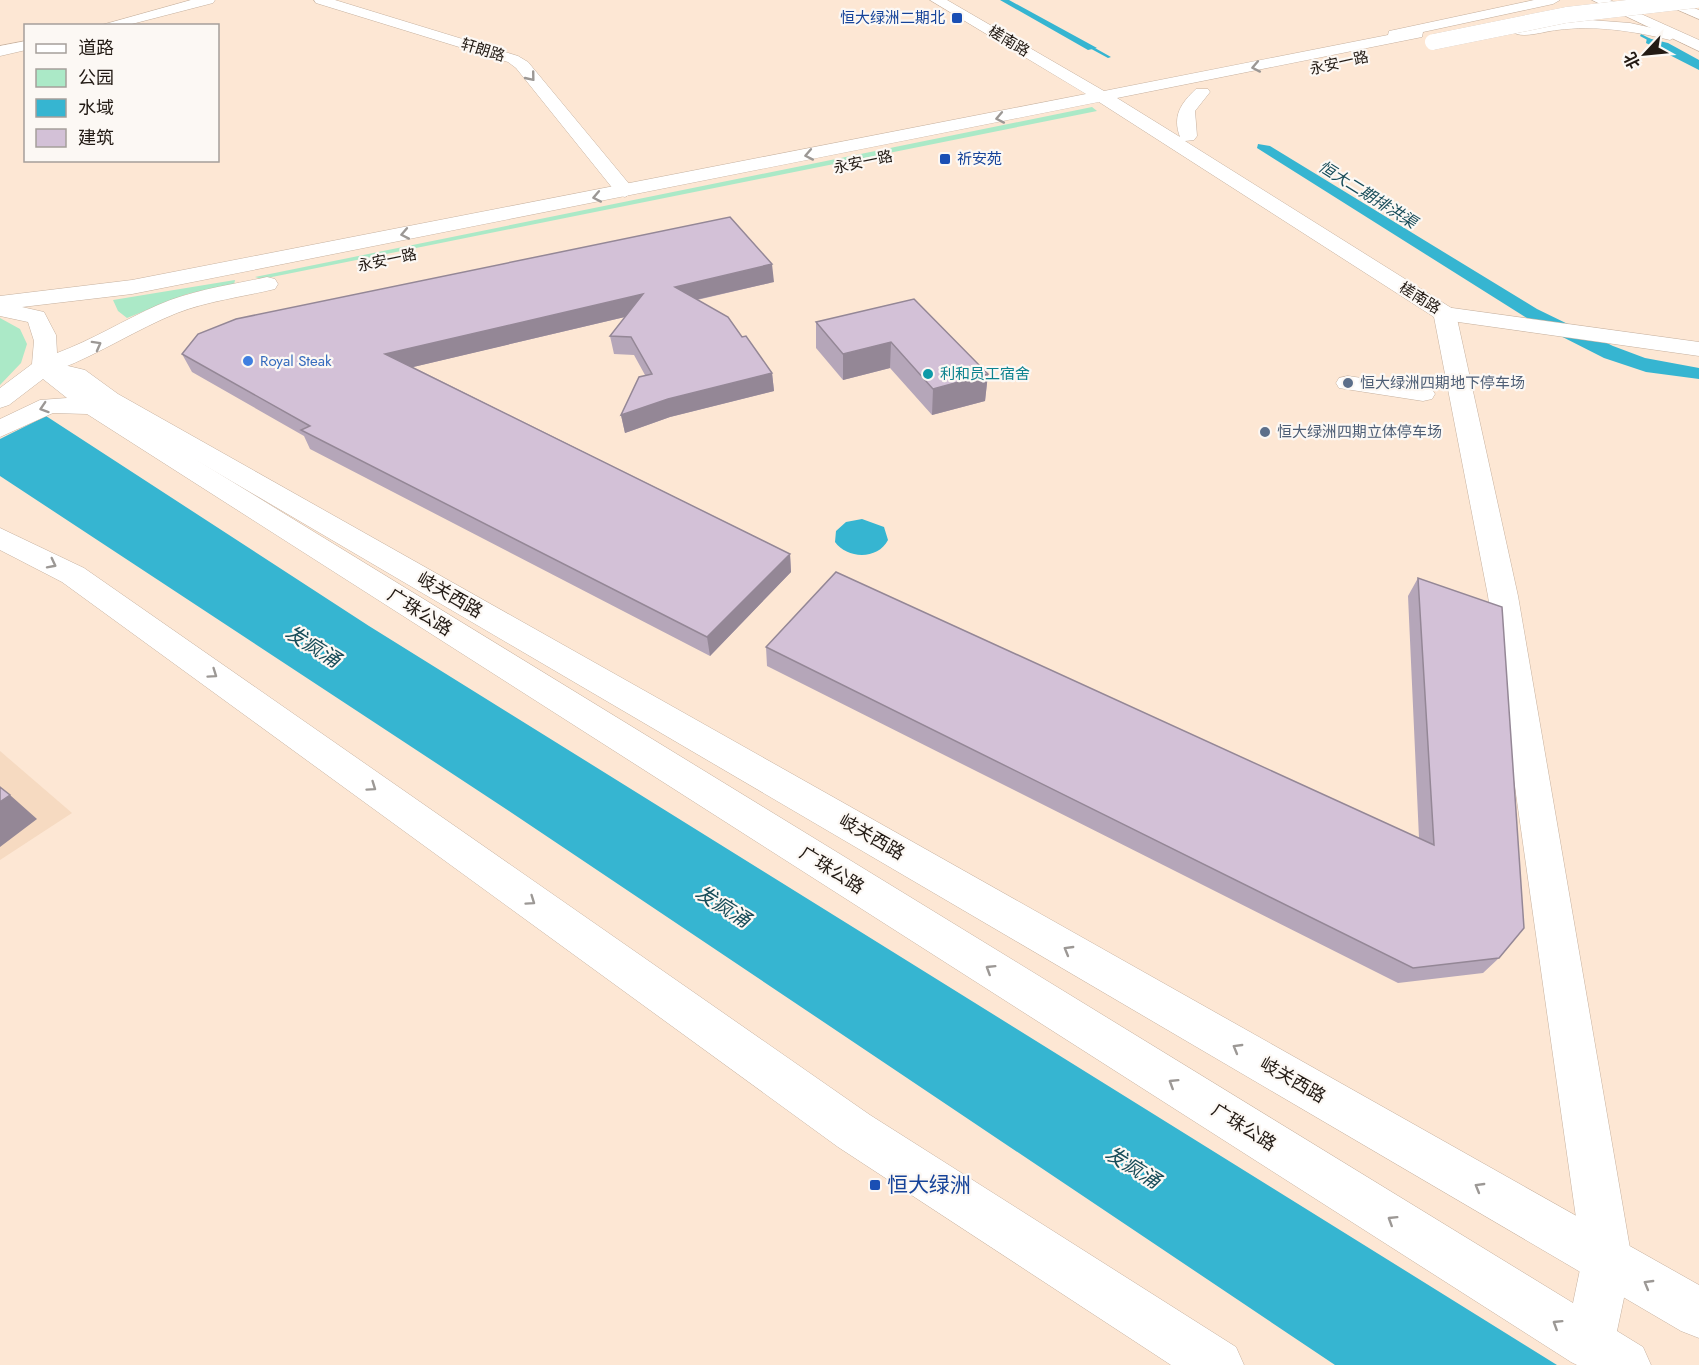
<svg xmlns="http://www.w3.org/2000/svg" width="1699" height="1365" font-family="Jost,'Noto Sans SC',sans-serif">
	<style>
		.built { fill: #f6dac1 }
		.green { fill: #abe9c7 }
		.water { fill: #36b5d1 }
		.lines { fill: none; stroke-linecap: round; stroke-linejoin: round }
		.stream { fill: #36b5d1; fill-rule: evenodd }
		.minor-casing { stroke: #c6b19f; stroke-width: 1 }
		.major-casing { stroke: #c6b19f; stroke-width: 1 }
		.highway-casing { stroke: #c6b19f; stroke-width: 1 }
		.minor { fill: #fff; fill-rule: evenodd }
		.major { fill: #fff; fill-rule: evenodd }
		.highway { fill: #fff; fill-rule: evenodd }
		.major-bridge-casing { stroke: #c6b19f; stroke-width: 16; stroke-linecap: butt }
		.major-bridge { stroke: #fff; stroke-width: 16 }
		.wall { fill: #b5a6b9 }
		.shaded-wall { fill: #948796 }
		.building { fill: #d3c1d7; stroke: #948796; stroke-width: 1.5 }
		.oneway { stroke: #9c9895 }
		.transit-dot { fill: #1a4fb4; stroke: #fcf8f4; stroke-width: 2 }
		.shop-dot { fill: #3f7fe0; stroke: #fcf8f4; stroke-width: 2 }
		.culture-dot { fill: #0f9aa8; stroke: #fcf8f4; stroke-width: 2 }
		.service-dot { fill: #5c6f8a; stroke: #fcf8f4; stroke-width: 2 }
		.labels { text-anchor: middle; stroke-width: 4.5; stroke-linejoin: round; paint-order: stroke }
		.far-transit-label { font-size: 15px; fill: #164399; stroke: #fcf8f4; text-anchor: end }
		.far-street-label { font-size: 15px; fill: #221a14; stroke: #fcf8f4 }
		.far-shop-label { font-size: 15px; fill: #366cbe; stroke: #fcf8f4; text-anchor: start }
		.far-culture-label { font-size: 15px; fill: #0d838f; stroke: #fcf8f4; text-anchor: start }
		.far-service-label { font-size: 15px; fill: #4e5e75; stroke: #fcf8f4; text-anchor: start }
		.far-water-label { font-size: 16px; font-style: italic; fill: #184c59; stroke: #fcf8f4 }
		.street-label { font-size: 18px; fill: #221a14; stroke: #fcf8f4 }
		.water-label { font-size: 20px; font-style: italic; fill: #184c59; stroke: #fcf8f4 }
		.near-transit-label { font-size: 21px; fill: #164399; stroke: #fcf8f4; text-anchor: start }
	</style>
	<rect width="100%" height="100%" fill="#fde7d4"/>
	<path class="built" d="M0,751l72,62 -72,47z"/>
	<path class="green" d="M1092,107l5,4 -835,168 -7,-2z
		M235,280l-1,5 -47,9 -60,24 -9,-7 -5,-11z
		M0,318l20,11 7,15 -6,19 -21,22z"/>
	<path class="water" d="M1000,0h9l88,48 -9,2z
		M1647,38l21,5 31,17v10l-53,-27z
		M1258,144l12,2 267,163 76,37 32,12 54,10v11l-53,-7 -42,-14 -71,-36 -276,-174z
		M46,416l323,210 1188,739h-222l-826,-554 -509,-335v-37z
		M862,519l22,8 4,13c-10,20 -41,19 -53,2l1,-11 10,-9z"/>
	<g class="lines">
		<path class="stream" d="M1641,34l18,9 1,1 -3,1 -17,-9z
			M1084,43h2l25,14 -3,1 -24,-13z"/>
		<g class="minor-casing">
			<path id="minor" d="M191,0h24l-2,3 -89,23h-26z
				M314,0h21l183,56 10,6 107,129 -10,6 -7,-2 -102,-127 -8,-6 -192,-59z
				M26,41v9l-26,6v-10z
				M1445,307l254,35v14l-262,-37 -3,-5 3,-5z
				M43,360l42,10 33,24 1581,891v53l-18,-7 -1581,-927 -33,-24 -33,-8 -3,-5 3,-5z
				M1348,376l75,11 9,2 3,5 -3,5 -9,2 -84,-13 -3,-5 3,-5z"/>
		</g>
		<g class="major-casing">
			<path id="major" d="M930,0h17l157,91 284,-56 1,-4 5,-1 140,-30h26l-7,4 -130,28 -1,5 -305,61 63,39c-8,-21 1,-34 16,-48h12l2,3 -15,19 2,25 -3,4 -9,1 268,168 3,5 62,282 114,664 -15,71 26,16 8,18h-74l-6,-3 -1484,-948 -34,-1 -53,24v-18l40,-19 27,-2 -24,-19 -34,26 -9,3v-20l32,-24 2,-23 -6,-19 -28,-6v-20l132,-16 954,-186zM1099,102l335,215 54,279 94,664 -9,43 -1471,-901 -42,-33c41,-16 77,-40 117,-56 31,-12 65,-16 98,-24l3,-5 -3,-5 -8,-2c-36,8 -75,13 -109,28 -34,15 -66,35 -101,48l-1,-18 -12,-23 -22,-5 110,-13z
				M1655,0h19l25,10v9z
				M1577,19l53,4 45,10 2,3 -7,4c-37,-9 -74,-15 -113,-10 -12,1 -37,10 -45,1l7,-4z
				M0,528l84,40 786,547 366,232 8,18h-73l-333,-218 -776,-565 -62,-32z"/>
		</g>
		<g class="highway-casing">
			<path id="highway" d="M1592,0h18l89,40v11z"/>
		</g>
		<use href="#minor" class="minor"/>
		<use href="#major" class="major"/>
		<use href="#highway" class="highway"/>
		<g class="major-bridge-casing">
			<path id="major-bridge" d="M1433,42l133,-27 130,-15"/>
		</g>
		<use href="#major-bridge" class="major-bridge"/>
	</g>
	<path class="wall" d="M774,282l-77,18 45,37 30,36 2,18 -104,26 -45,16 -4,-18 24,-40 -11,-20 -20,-1 -4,-18 15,-19 -212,50 377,187 1,18 -81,84 -400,-207 -6,-13 -112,-64 -10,-18z
		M914,299l74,75 -3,27 -53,14 -42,-47 -47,12 -27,-32v-26z
		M1418,578l81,380 -16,15 -85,10 -631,-317 -1,-19 653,191 -11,-242z"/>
	<path class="shaded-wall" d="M772,264l2,18 -97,22 -2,-17z
		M643,294l3,18 -254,60 -7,-18z
		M891,342l-1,26 -47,12v-26z
		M772,373l2,18 -104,26 -45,16 -4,-18 47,-16z
		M988,374l-3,27 -53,14 1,-26z
		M790,554l1,18 -81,84 -3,-19z
		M10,795l27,24 -37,28v-45z"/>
	<path class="building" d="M730,217l42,47 -97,23 53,30 14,20 4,-1 26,37 -104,26 -47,16 18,-38 13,-3 -21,-37 -21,-1 33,-42 -258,60 405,200 -83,83 -406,-207 9,-4 -128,-72 16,-20 38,-15z
		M914,299l74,75 -55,15 -42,-47 -48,12 -27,-32z
		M836,572l598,273 -16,-267 84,29 22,321 -25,30 -86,10 -647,-321z
		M0,787l10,8 -10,7z"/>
	<defs><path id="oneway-chevron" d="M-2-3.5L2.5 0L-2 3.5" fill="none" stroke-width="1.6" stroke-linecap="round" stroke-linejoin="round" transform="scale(1.5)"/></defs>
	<g class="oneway">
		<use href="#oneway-chevron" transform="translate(1256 67) rotate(169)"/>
		<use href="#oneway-chevron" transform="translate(531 77) rotate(51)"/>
		<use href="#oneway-chevron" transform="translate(1000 118) rotate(169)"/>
		<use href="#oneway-chevron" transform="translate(809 155) rotate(169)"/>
		<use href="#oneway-chevron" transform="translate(597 197) rotate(169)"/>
		<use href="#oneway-chevron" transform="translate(405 234) rotate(169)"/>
		<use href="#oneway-chevron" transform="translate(97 345) rotate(-29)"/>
		<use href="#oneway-chevron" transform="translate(44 408) rotate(162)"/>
		<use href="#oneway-chevron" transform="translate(52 564) rotate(27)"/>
		<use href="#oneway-chevron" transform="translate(213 674) rotate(35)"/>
		<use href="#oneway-chevron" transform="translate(372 787) rotate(35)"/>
		<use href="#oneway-chevron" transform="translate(531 901) rotate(35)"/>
		<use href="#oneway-chevron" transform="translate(1068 950) rotate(-150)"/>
		<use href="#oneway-chevron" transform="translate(990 969) rotate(-148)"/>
		<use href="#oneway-chevron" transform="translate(1237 1048) rotate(-150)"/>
		<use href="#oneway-chevron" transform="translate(1173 1083) rotate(-148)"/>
		<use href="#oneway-chevron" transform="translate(1479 1187) rotate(-150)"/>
		<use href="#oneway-chevron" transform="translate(1392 1220) rotate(-148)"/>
		<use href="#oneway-chevron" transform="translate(1648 1284) rotate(-150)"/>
		<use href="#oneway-chevron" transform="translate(1557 1324) rotate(-148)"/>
	</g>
	<g class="transit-dot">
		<rect x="951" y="12" width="12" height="12" rx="3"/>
		<rect x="939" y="153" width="12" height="12" rx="3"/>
		<rect x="869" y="1179" width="12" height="12" rx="3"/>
	</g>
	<circle class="shop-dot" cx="248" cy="361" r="6"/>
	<circle class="culture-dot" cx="928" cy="374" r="6"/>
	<g class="service-dot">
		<circle cx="1348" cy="383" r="6"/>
		<circle cx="1265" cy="432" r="6"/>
	</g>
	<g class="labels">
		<g class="far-transit-label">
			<text x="945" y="23">恒大绿洲二期北</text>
			<text x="957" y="164" text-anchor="start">祈安苑</text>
		</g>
		<g class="far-street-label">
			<text transform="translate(1009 41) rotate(31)" y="5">槎南路</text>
			<text transform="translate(483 50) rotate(17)" y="5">轩朗路</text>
			<text transform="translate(1339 63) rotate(-13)" y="5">永安一路</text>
			<text transform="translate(863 162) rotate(-12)" y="5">永安一路</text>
			<text transform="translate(387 260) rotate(-12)" y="5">永安一路</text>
			<text transform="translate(1420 298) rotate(32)" y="5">槎南路</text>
		</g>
		<g class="far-shop-label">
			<text x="260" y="366">Royal Steak</text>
		</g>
		<g class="far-culture-label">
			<text x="940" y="379">利和员工宿舍</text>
		</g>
		<g class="far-service-label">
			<text x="1360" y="388">恒大绿洲四期地下停车场</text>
			<text x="1277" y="437">恒大绿洲四期立体停车场</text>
		</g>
		<g class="far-water-label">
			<text transform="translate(1368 194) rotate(32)" y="6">恒大二期排洪渠</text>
		</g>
		<g class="street-label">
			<text transform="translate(450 595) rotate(30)" y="6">岐关西路</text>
			<text transform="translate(420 612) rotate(32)" y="6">广珠公路</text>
			<text transform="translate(872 837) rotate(30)" y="6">岐关西路</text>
			<text transform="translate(832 870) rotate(32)" y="6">广珠公路</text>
			<text transform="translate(1293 1080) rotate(30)" y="6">岐关西路</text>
			<text transform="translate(1244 1127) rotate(32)" y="6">广珠公路</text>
		</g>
		<g class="water-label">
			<text transform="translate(313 646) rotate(32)" y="7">发疯涌</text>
			<text transform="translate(723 906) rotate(32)" y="7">发疯涌</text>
			<text transform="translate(1133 1167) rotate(32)" y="7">发疯涌</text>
		</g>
		<g class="near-transit-label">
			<text x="887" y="1192">恒大绿洲</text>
		</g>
	</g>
	<rect x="24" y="24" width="195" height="138" fill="#fcf8f4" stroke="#a59f9a" stroke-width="1.5"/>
	<rect x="36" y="44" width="30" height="9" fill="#ffffff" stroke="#a59f9a" stroke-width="1.5"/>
	<text x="78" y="54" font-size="18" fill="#221a14">道路</text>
	<rect x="36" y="69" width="30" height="18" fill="#abe9c7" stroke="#a59f9a" stroke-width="1.5"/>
	<text x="78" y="84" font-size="18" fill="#221a14">公园</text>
	<rect x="36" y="99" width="30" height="18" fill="#36b5d1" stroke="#a59f9a" stroke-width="1.5"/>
	<text x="78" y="114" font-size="18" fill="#221a14">水域</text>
	<rect x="36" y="129" width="30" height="18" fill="#d3c1d7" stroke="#a59f9a" stroke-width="1.5"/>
	<text x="78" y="144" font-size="18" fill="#221a14">建筑</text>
	<g transform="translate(1645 54) rotate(244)" stroke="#fcf8f4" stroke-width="4.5" paint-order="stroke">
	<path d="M0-4.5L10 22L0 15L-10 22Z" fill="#221a14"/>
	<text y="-9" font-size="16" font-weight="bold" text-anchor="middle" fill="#221a14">北</text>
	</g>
</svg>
